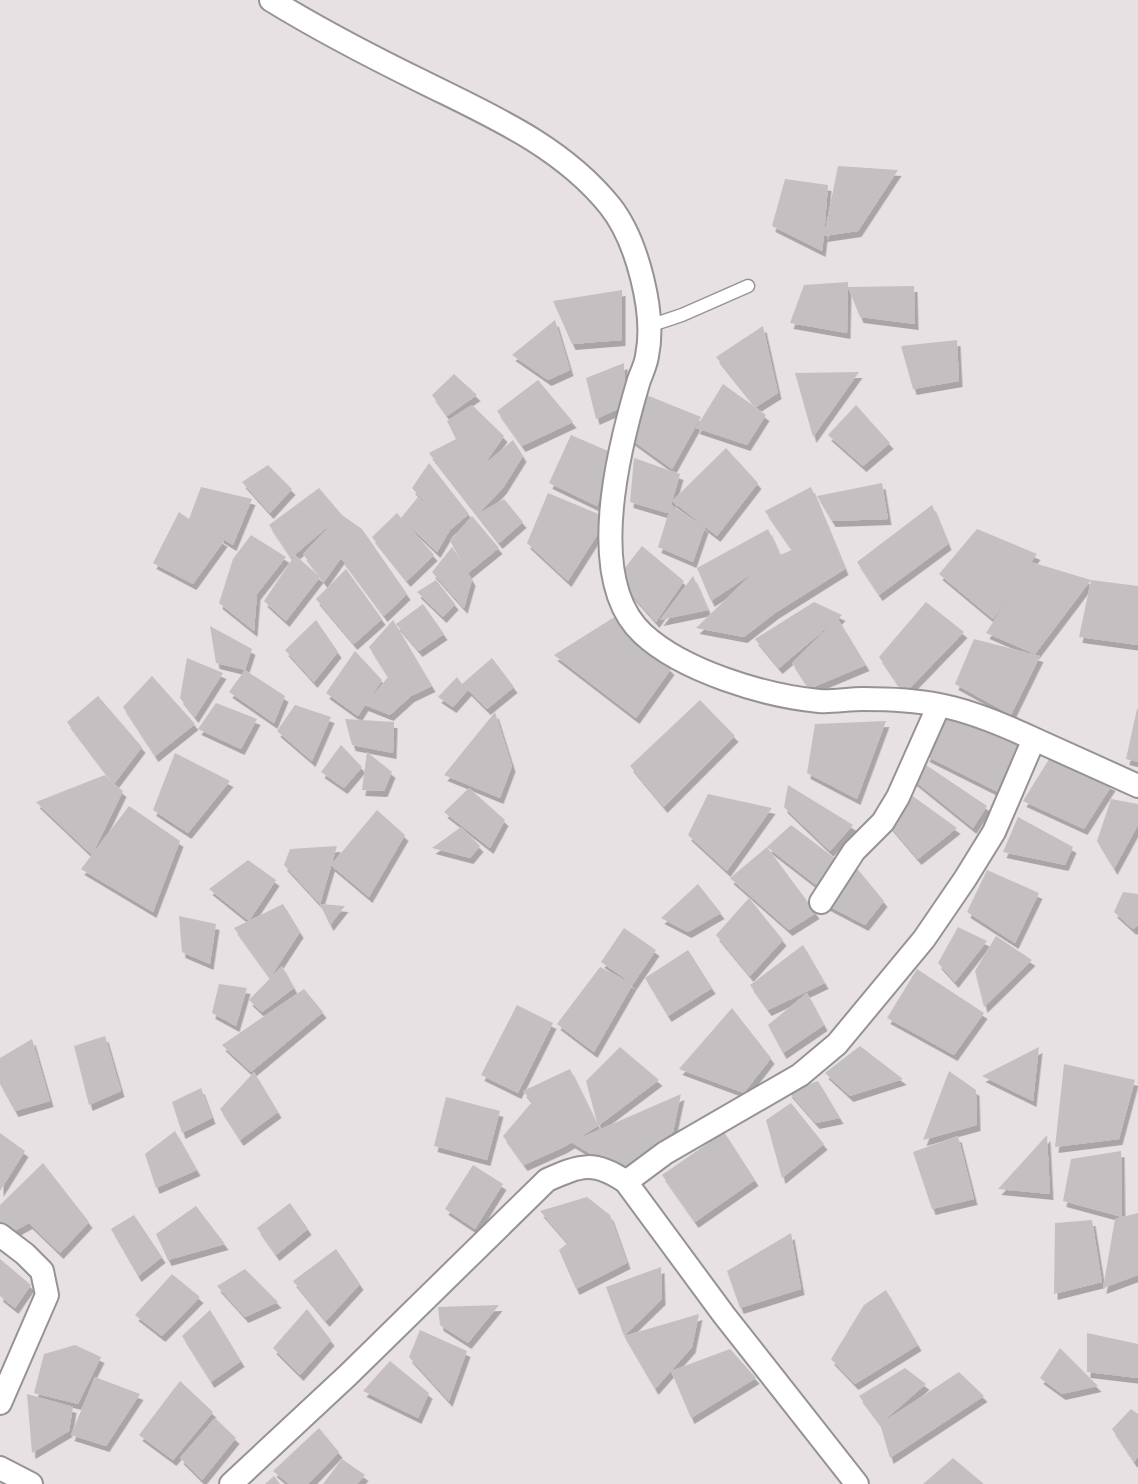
<svg xmlns="http://www.w3.org/2000/svg" width="1138" height="1484" font-family="'DM Sans',sans-serif">
	<style>
		.building { fill: #c4bfc1; filter: url(#shadow) }
		.lines { fill: none; stroke-linecap: round; stroke-linejoin: round }
		.lane-casing { stroke: #979395; stroke-width: 15 }
		.street-casing { stroke: #979395; stroke-width: 26 }
		.lane { stroke: #fff; stroke-width: 12 }
		.street { stroke: #fff; stroke-width: 22 }
	</style>
	<defs>
		<filter id="shadow"><feDropShadow dx="3.5" dy="6" stdDeviation="0" flood-color="#0004"/></filter>
	</defs>
	<rect width="100%" height="100%" fill="#e7e1e4"/>
	<path class="building" d="M838,166l60,4 -40,61 -34,5 -2,15 -50,-25 13,-47 43,6 -4,51z
		M848,282v5l66,-1 1,38 -55,-7 -12,-30 -1,46 -57,-10 14,-38z
		M622,290v50l-50,4 -19,-43z
		M555,320l15,50 -22,10 -36,-25z
		M763,326l15,67 -22,14 -40,-50z
		M957,340l2,41 -46,8 -12,-43z
		M624,363l1,43 -29,13 -10,-41z
		M859,372l-46,65 -18,-64z
		M454,374l23,21 -30,21 -15,-21z
		M538,380l35,42 -51,24 -25,-35z
		M723,384l43,31 -19,30 -51,-17z
		M639,392l62,25 -29,52 -44,-32z
		M472,405l32,31 -20,29 29,-25 10,16 -20,32 -25,26 26,-15 19,23 -24,21 -70,-90 27,-14 -9,-18z
		M856,405l34,38 -27,23 -35,-31z
		M571,435l44,19 -18,52 -48,-23z
		M726,448l32,35 -41,53 -45,-35z
		M634,458l46,16 -9,31 34,22 -12,35 -35,-15 13,-42 -4,8 -37,-11z
		M429,463l40,51 -19,16 -13,22 -33,-31 30,34 -27,26 -35,-44 25,-24 4,5 17,-21 22,22 -28,-31z
		M268,465l24,24 -22,24 -28,-31z
		M882,483l6,36 -56,2 -15,-25z
		M201,487l51,12 -19,46 -28,-17 19,13 -31,43 -40,-21 26,-51 10,7z
		M811,487l34,82 -70,44 -31,24 -48,-9 57,-55 -42,28 -14,-33 71,-39 12,26 12,-5 -27,-39z
		M319,488l23,27 20,14 45,65 -23,22 -43,-58 -17,24 -21,-28 35,-36 -47,40 -22,-33z
		M548,493l60,25 -40,63 -41,-38z
		M932,505l16,39 -69,51 -22,-33z
		M472,516l27,32 -31,25 4,7 -8,28 -32,-36 20,-25 11,17 -13,-23z
		M977,529l60,25 -6,8 60,18 -56,74 -49,-21 30,-47 -23,33 -54,-45z
		M251,535l35,22 -29,37 -3,37 -35,-28 14,-44z
		M642,546l42,35 -28,41 -39,-44z
		M295,555l25,22 -34,44 -22,-20z
		M346,569l36,50 -28,25 -38,-45z
		M693,576l15,34 -48,10z
		M436,580l19,24 -12,13 -26,-25z
		M1091,580l47,6v59l-59,-8z
		M814,602l28,13 -4,4 28,46 -57,24 -17,-26 43,-42 -56,47 -24,-29z
		M926,602l38,30 -60,62 -25,-37z
		M423,604l21,30 -25,17 -23,-27z
		M616,616l55,53 -35,49 -82,-63z
		M316,620l22,32 -24,30 -29,-32z
		M393,620l39,66 -21,10 -21,19 -25,-10 -7,11 -32,-23 29,-42 27,29 -15,23 21,-26 -19,-30z
		M210,626l42,23 -7,21 40,26 -11,27 -45,-31 16,-22 -29,-7z
		M974,639l66,17 -29,59 -56,-31z
		M187,658l36,15 -28,44 -15,-19z
		M492,658l22,29 -27,22 -19,-19 -15,17 -15,-10 19,-20 5,7z
		M152,676l43,48 -40,32 -32,-49z
		M98,696l44,51 -28,37 9,7 -31,64 -56,-53 69,-27 9,9 -47,-62z
		M700,700l35,36 -71,71 -34,-41z
		M216,703l41,16 -16,30 -43,-20z
		M295,705l36,12 -19,44 -35,-30z
		M1137,709h1v53l-12,-3z
		M495,712l17,54 -12,32 -56,-23z
		M944,715l75,31 -19,47 -74,-37z
		M345,719l49,3 -1,31 -41,-8z
		M886,721l-29,78 -50,-26 8,-49z
		M341,745l21,22 -18,21 -23,-16z
		M367,752l25,20 -8,19 -22,-1z
		M175,753l55,28 -42,52 -35,-23z
		M1051,756l61,29 -28,44 -61,-28z
		M920,761l67,45 -14,22 -62,-50z
		M788,785l65,40 -23,26 -46,-44z
		M469,788l36,32 -15,28 -46,-36z
		M907,792l50,36 -39,31 -29,-34z
		M708,794l64,14 -45,63 -39,-36z
		M1111,799l27,5v21l-24,44 -17,-28z
		M129,806l51,35 -27,71 -72,-43z
		M377,810l28,25 -36,62 -38,-32z
		M1018,817l55,30 -8,18 -62,-13z
		M791,825l50,38 -17,28 -57,-44z
		M461,827l19,19 -10,12 -38,-10z
		M337,846l-17,58 25,2 -15,19 -10,-21 -36,-39 6,-16z
		M767,847l49,66 -27,17 -59,-52z
		M248,860l28,20 -27,41 -40,-32z
		M855,866l29,35 -19,24 -40,-21z
		M987,870l52,23 -24,50 -48,-31z
		M698,884l23,29 -33,19 -27,-14z
		M1123,892l15,2v31l-5,4 -19,-17z
		M749,898l34,42 -33,36 -34,-41z
		M283,904l17,28 -30,46 -36,-50z
		M179,916l37,8 -6,40 -28,-12z
		M958,927l29,14 -32,41 -17,-19z
		M624,928l32,22 -23,34 -39,68 -37,-28 43,-57 33,17 -32,-22z
		M996,936l36,24 -48,47 -9,-36z
		M803,945l22,38 -57,27 -18,-25z
		M688,950l24,38 -44,28 -23,-38z
		M282,966l12,22 -32,24 -13,-12z
		M917,969l67,44 -30,42 -67,-37z
		M219,984l28,4 -11,38 -24,-13z
		M304,989l19,23 -72,60 -29,-27z
		M807,993l17,32 -41,28 -15,-28z
		M517,1005l36,18 -35,70 -37,-18z
		M732,1008l39,50 -27,35 -65,-24z
		M105,1036l16,55 -32,14 -15,-59z
		M32,1039l18,62 -35,10 -15,-27v-26z
		M860,1046l43,33 -53,17 -25,-23z
		M620,1047l39,33 -61,46 -34,21 -40,18 -21,-29 29,-34 -9,-11 47,-22 28,57 -12,-45z
		M1039,1047l-6,54 -51,-25z
		M1064,1064l71,16 -16,59 -64,8z
		M949,1071l27,19 1,35 -54,15z
		M254,1072l24,40 -38,28 -20,-31z
		M818,1081l22,37 -24,5 -28,-32z
		M201,1088l11,30 -30,15 -10,-31z
		M681,1094l-8,38 -54,39 -48,-29z
		M446,1097l54,14 -13,49 -53,-14z
		M791,1103l33,41 -42,34 -16,-58z
		M175,1131l22,39 -41,18 -11,-34z
		M724,1132l31,48 -60,42 -33,-47z
		M0,1133l25,18 -25,40z
		M1047,1135l3,59 -52,-5z
		M958,1136l16,63 -42,10 -19,-57z
		M1121,1151l1,66 16,-4v62l-35,13 12,-69 7,-2 -59,-16 8,-42z
		M43,1163l46,59 -29,31 -31,-30 -22,12 -7,-7v-23z
		M473,1165l30,19 -28,45 -30,-20z
		M587,1197l23,18 17,48 -51,26 -17,-39 9,-7 -28,-32z
		M290,1203l18,26 -32,26 -19,-27z
		M196,1206l29,38 -57,16 -12,-26z
		M134,1215l28,42 -24,19 -27,-47z
		M1092,1220l10,62 -48,12 1,-71z
		M791,1233l10,56 -61,19 -13,-37z
		M336,1249l24,35 -34,37 -33,-40z
		M0,1259l31,26 -16,23 -15,-12z
		M661,1267l1,32 -38,37 -18,-49z
		M245,1269l33,33 -33,15 -28,-31z
		M172,1274l28,23 -38,39 -27,-21z
		M886,1290l32,55 -63,39 -24,-25 33,-54z
		M499,1305l-31,38 -28,-18 -2,-18z
		M307,1309l24,31 -31,35 -27,-27z
		M210,1310l31,51 -30,21 -29,-46z
		M699,1314l-7,33 -37,42 -31,-53z
		M420,1330l47,21 -18,50 -40,-44z
		M1087,1333l51,11v34l-51,-6z
		M75,1345l26,12 -23,47 -44,-11 10,-39z
		M1060,1348l38,38 -36,8 -22,-16z
		M730,1349l26,29 -65,40 -20,-47z
		M390,1361l39,32 -11,25 -55,-27z
		M905,1368l21,16 -46,40 -21,-28z
		M959,1372l25,24 -94,62 -10,-34z
		M95,1377l45,17 -34,52 -35,-11z
		M180,1381l33,31 -40,48 -34,-25z
		M27,1394l46,13 -4,24 -37,22z
		M1131,1409l7,5v42l-4,6 -22,-33z
		M215,1418l21,20 -34,42 -22,-22z
		M319,1428l20,24 -31,32h-19l-16,-13z
		M953,1458l31,26h-61z
		M342,1459l23,16 -8,9h-34z
		M274,1476l6,8h-15z"/>
	<g class="lines">
		<g class="lane-casing">
			<path id="lane" d="M649,326l33,-11 66,-29"/>
		</g>
		<g class="street-casing">
			<path id="street" d="M271,0c49,30 99,56 150,81 68,34 140,64 189,125 27,34 46,107 37,150 -1,8 -5,16 -8,24 -20,67 -55,200 4,254 40,37 122,62 176,67 14,1 29,-2 44,-2 25,0 51,1 76,6 32,6 65,20 95,34l-40,93 -29,47 -41,60 -87,105 -37,31 -135,78 -39,29
				M1034,739l104,47
				M821,902l33,-51 29,-29 15,-25 41,-92
				M0,1235l25,19 17,17 5,24 -47,108
				M0,1468l31,16
				M231,1484l117,-109 199,-195c34,-15 47,-20 79,2l98,133 133,169"/>
		</g>
		<use href="#lane" class="lane"/>
		<use href="#street" class="street"/>
	</g>
</svg>
